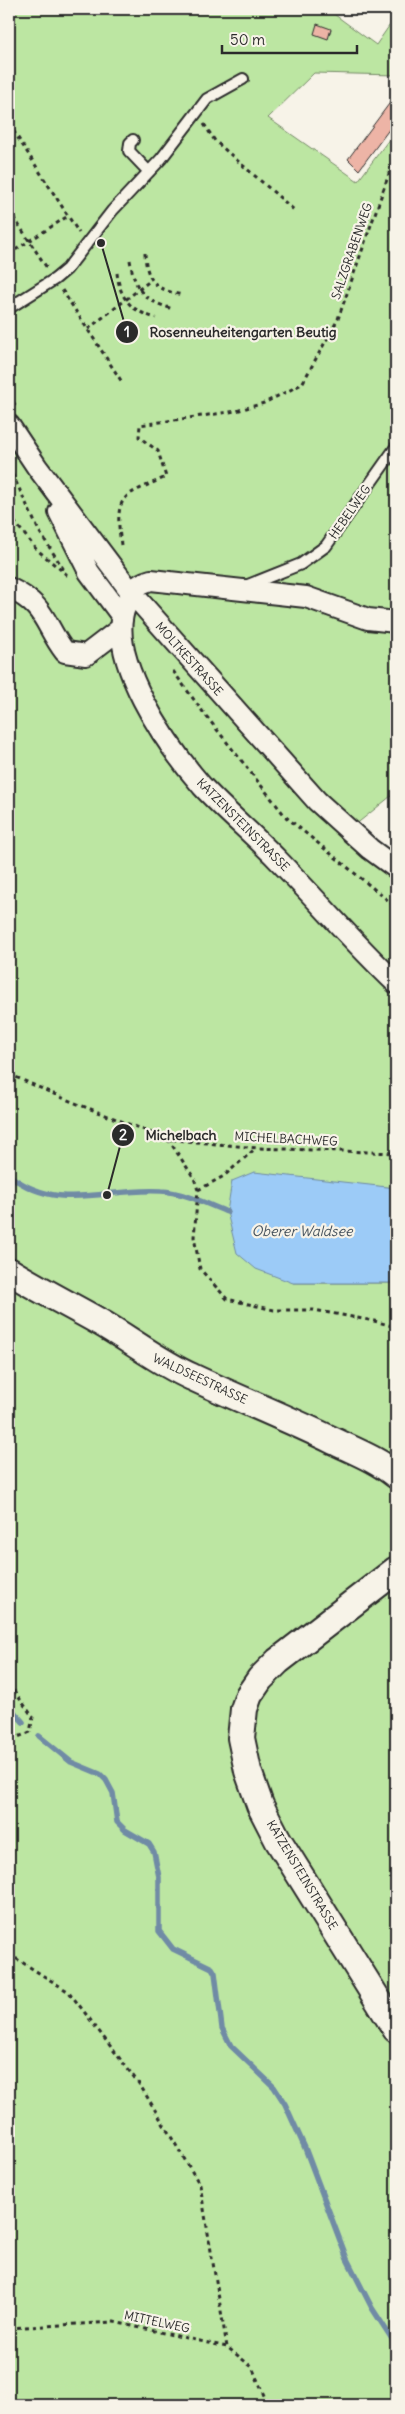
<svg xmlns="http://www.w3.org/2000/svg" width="405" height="2414" font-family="Delius,sans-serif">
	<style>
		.green { fill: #bce6a2; stroke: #748866; fill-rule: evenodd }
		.water { fill: #9ccbf7; stroke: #6f8ba5 }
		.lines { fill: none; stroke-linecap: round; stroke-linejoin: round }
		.stream { stroke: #6f8ba5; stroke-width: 5.5 }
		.building { fill: #edb4a6; stroke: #2b2b2b }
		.service-casing { stroke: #2b2b2b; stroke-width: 14 }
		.minor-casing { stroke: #2b2b2b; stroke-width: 24 }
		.tertiary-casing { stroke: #2b2b2b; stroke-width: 30 }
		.path { stroke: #2b2b2b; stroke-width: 3; stroke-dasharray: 4 4; stroke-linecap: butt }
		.service { stroke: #f7f3e8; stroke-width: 10 }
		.minor { stroke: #f7f3e8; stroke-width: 20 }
		.tertiary { stroke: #f7f3e8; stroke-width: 26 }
		.labels { text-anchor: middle; stroke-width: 4.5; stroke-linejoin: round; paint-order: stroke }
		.street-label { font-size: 12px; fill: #2b2b2b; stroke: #f7f3e8 }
		.water-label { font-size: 14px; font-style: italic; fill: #47535e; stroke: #f7f3e8 }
		.leader { fill: none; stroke: #2b2b2b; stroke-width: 2 }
		.callout-dot { fill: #2b2b2b; stroke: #f7f3e8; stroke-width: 2 }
		.mark-label { font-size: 15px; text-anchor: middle; font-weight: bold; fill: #fff }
		.callout-label { font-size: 14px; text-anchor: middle; font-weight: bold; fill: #2b2b2b; stroke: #f7f3e8; stroke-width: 4.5; stroke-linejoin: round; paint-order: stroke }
	</style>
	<rect width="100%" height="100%" fill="#f7f3e8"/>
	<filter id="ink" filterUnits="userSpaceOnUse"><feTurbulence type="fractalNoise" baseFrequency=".02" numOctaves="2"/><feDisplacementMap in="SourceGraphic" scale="10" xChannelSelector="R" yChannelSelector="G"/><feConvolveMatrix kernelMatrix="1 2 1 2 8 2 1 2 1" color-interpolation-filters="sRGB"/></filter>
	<g filter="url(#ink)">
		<path class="green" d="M9,9h318l49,36 20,-29v59l-82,-2 -46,45 90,63 38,-51v662l-47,38 47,38v320l-65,-6 -38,101h103v1122h-387zM39,470l92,122 -10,22z"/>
		<path class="water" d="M254,1172l142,16v95h-103l-37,-14 -19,-16 -10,-41 5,-31z"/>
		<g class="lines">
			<path class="stream" d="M9,1175c50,39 98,12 152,16 22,1 46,13 66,21
				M9,1706l14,16
				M39,1736l32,26 29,12 6,6 7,13 4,29 8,8 24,14 5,8 5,25v54l14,18 39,19 3,5 7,55 9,18 43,41 11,17 20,44 42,111 25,49 24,37"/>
		</g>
		<path class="building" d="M350,9h14l-7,7z
			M317,24l14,5 -3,10 -14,-5z
			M392,100l4,3v17l-37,50 -11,-11z"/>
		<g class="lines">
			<g class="service-casing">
				<path id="service" d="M133,140l-3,3 -1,8 20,21
					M9,308l46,-29 12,-10 45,-58 49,-52 46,-60 36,-20
					M243,587l58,-23 25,-18 70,-99"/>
			</g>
			<g class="minor-casing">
				<path id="minor" d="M9,425l28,42 94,125 186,209 53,48 26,19
					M59,512l30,60 32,43
					M9,588c38,18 34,35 56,64l21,3 34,-26
					M396,622l-28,-3 -62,-22 -155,-17c-15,4 -20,11 -25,25 -22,51 43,143 76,181 24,26 52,49 76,74 40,41 77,84 118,123"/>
			</g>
			<g class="tertiary-casing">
				<path id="tertiary" d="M9,1271c29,18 59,33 89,50 32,18 60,41 94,56 47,22 95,41 142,64 21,10 44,19 62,34
					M396,1570l-118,91 -18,18 -11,16 -5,14 -3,29 7,33 12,34 18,35 118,189"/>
			</g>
			<path class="path" d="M9,124l70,109
				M204,124l11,17 79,69
				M9,210l38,58
				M145,253c1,29 12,37 38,42
				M9,254l59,-38
				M130,260c5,30 12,40 43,49
				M117,273c3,26 14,38 39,45
				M62,290l60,92
				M88,329l63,-49
				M9,395l8,13
				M9,467l30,64 27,42
				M9,515l27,34 31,26h4
				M121,545c-7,-52 1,-48 45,-68l-8,-26 -19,-14 1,-12 96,-14 28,-8 38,-19 36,-65 53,-151 5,-10
				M173,671l30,41 83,105 110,90
				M9,1074l56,25 102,40 90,9 139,5
				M168,1139l26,39 4,12 -4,47 6,32 27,30 47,11h40l60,11 22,6
				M198,1190l26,-14 32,-28
				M9,1684l24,33 -3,15 -21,9
				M9,1954l60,38 71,93 60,100 27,162
				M9,2328l105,-6 113,25 25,20 16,38"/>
			<use href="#service" class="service"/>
			<use href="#minor" class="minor"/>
			<use href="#tertiary" class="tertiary"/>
		</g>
	</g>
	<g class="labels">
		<g class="street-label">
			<text transform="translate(352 251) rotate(-71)" y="4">SALZGRABENWEG</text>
			<text transform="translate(350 512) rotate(-55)" y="4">HEBELWEG</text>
			<text transform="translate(189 659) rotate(48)" y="4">MOLTKESTRASSE</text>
			<text transform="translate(243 825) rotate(45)" y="4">KATZENSTEINSTRASSE</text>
			<text transform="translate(286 1139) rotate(3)" y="4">MICHELBACHWEG</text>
			<text transform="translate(200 1379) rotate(25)" y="4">WALDSEESTRASSE</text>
			<text transform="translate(302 1875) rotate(59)" y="4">KATZENSTEINSTRASSE</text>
			<text transform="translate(157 2322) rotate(12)" y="4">MITTELWEG</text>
		</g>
		<g class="water-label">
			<text x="302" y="1236">Oberer Waldsee</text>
		</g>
	</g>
	<path class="leader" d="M101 243L127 332M107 1195L123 1135"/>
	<g class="callout-dot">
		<circle cx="101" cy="243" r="5"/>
		<circle cx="107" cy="1195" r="5"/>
		<circle cx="127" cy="332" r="12"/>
		<circle cx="123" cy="1135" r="12"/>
	</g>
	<g class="mark-label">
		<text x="127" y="337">1</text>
		<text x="123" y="1140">2</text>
	</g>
	<g class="callout-label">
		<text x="243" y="337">Rosenneuheitengarten Beutig</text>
		<text x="181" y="1140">Michelbach</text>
	</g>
	<rect width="405" height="2414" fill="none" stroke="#f7f3e8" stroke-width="30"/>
	<rect x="15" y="15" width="375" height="2384" fill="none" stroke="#2b2b2b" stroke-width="2" filter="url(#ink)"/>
	<path d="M222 45v8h135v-8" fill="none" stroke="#2b2b2b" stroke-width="2.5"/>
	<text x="230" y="45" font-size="15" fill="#2b2b2b" stroke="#f7f3e8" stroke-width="4" paint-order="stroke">50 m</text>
</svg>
